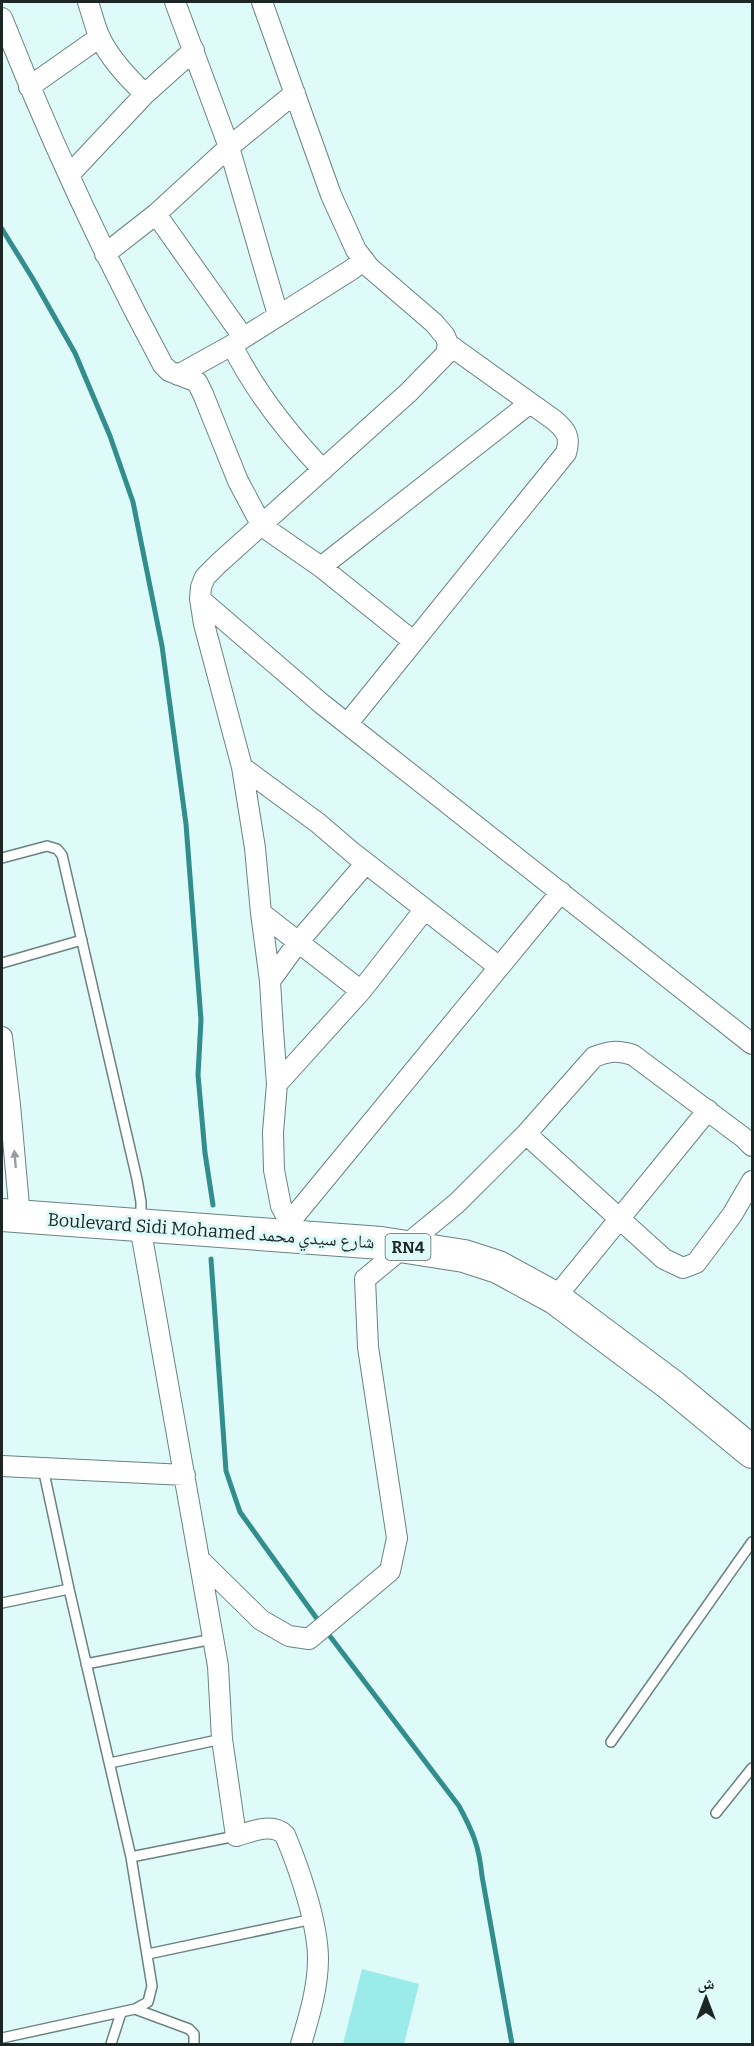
<svg xmlns="http://www.w3.org/2000/svg" width="754" height="2046" font-family="Bitter,'Noto Naskh Arabic',serif">
	<style>
		.green { fill: #9aebe9 }
		.lines { fill: none; stroke-linecap: round; stroke-linejoin: round }
		.stream { stroke: #318e8c; stroke-width: 5 }
		.lane-casing { stroke: #698281; stroke-width: 12 }
		.street-casing { stroke: #698281; stroke-width: 22 }
		.primary-casing { stroke: #698281; stroke-width: 34 }
		.lane { stroke: #fff; stroke-width: 9 }
		.street { stroke: #fff; stroke-width: 20 }
		.primary { stroke: #fff; stroke-width: 32 }
		.oneway { fill: #989d9d }
		.labels { text-anchor: middle; stroke-width: 6; stroke-linejoin: round; paint-order: stroke }
		.shield { fill: #dffbf9; stroke: #566665; stroke-width: 1.5 }
		.shield-label { font-size: 16px; font-weight: bold; fill: #1b2625 }
		.street-label { font-size: 18px; fill: #1b2625; stroke: #dffbf9 }
	</style>
	<rect width="100%" height="100%" fill="#dffbf9"/>
	<path class="green" d="M362,1969l57,15 -15,60h-61z"/>
	<g class="lines">
		<path class="stream" d="M2,229l31,50 42,74 35,83 23,66 29,144 24,178 15,196 -3,55 7,78 8,52
			M211,1259l15,212 14,41 80,111
			M326,1631l133,175c14,26 20,40 23,70l30,168"/>
		<g class="lane-casing">
			<path id="lane" d="M2,858l45,-12 10,3 5,6 75,324 4,23v20
				M2,963l80,-23
				M2,1603l67,-14
				M86,1664l127,-25
				M611,1742l141,-200
				M110,1763l112,-24
				M716,1813l36,-45
				M131,1857l105,-21
				M148,1954l165,-35
				M135,2009l54,20 5,5v10
				M2,2038l133,-29 13,-7 4,-16 -21,-129 -62,-268 -26,-121
				M111,2044l10,-31"/>
		</g>
		<g class="street-casing">
			<path id="street" d="M88,2c4,12 7,25 12,36 11,22 28,40 45,56
				M175,2l54,145 49,168
				M262,2l69,193 25,55 13,17 65,56 11,13 3,8 -2,10 -37,38 -190,171 -14,14 -4,10 -1,12 4,25 38,143 13,81 6,65 9,68 3,49 4,54 -4,48 1,38 7,36 8,15
				M2,18c47,119 100,234 161,347l6,6 28,11 6,12 35,87 24,45 59,41 92,74
				M29,87l71,-50
				M69,175l76,-81 49,-44
				M156,214l73,-67 66,-54
				M105,254l51,-40 87,123
				M178,375l54,-30
				M323,470c-36,-38 -68,-78 -91,-125l119,-75 13,-10
				M321,567l209,-164
				M200,599l122,105 430,340
				M348,723l218,-270c5,-16 0,-23 -12,-33l-106,-76
				M242,767l76,56 35,30 146,114
				M261,913l100,78 64,-82
				M270,981l29,-40 67,-78
				M2,1037l8,68 10,112
				M277,1084l84,-93
				M526,1134l138,125 19,9 13,-5 36,-48 20,-34
				M140,1226l78,440 4,73 14,97c15,-4 36,-14 49,-1 14,33 33,88 33,124 0,29 -9,58 -17,85
				M283,1230l278,-338
				M555,1298l153,-188
				M2,1466l183,9
				M200,1560l61,60 28,16 20,3 81,-68 7,-33 -29,-191 -3,-68 92,-76 69,-69 68,-77c15,-6 24,-7 39,-2l111,83 8,8"/>
		</g>
		<g class="primary-casing">
			<path id="primary" d="M2,1215l379,28 83,13 34,11 57,31 116,87 81,67"/>
		</g>
		<use href="#lane" class="lane"/>
		<use href="#street" class="street"/>
		<use href="#primary" class="primary"/>
	</g>
	<defs><path id="oneway-solid" d="M-6-.8H1V-3.2L6.5 0L1 3.2V.8H-6Z" transform="scale(1.5)"/></defs>
	<use class="oneway" href="#oneway-solid" transform="translate(15 1159) rotate(-95)"/>
	<g class="labels">
		<rect class="shield" x="385.5" y="1234" width="45" height="26" rx="4.5"/>
		<g class="shield-label">
			<text x="408" y="1253">RN4</text>
		</g>
		<g class="street-label">
			<text transform="translate(211 1231) rotate(4)" y="6">Boulevard Sidi Mohamed شارع سيدي محمد</text>
		</g>
	</g>
	<rect width="754" height="2046" fill="none" stroke="#1b2625" stroke-width="6"/>
	<g transform="translate(706 1998)" stroke="#dffbf9" stroke-width="4.5" paint-order="stroke">
	<path d="M0-4.5L10 22L0 15L-10 22Z" fill="#1b2625"/>
	<text y="-9" font-size="16" font-weight="bold" text-anchor="middle" fill="#1b2625">ش</text>
	</g>
</svg>
